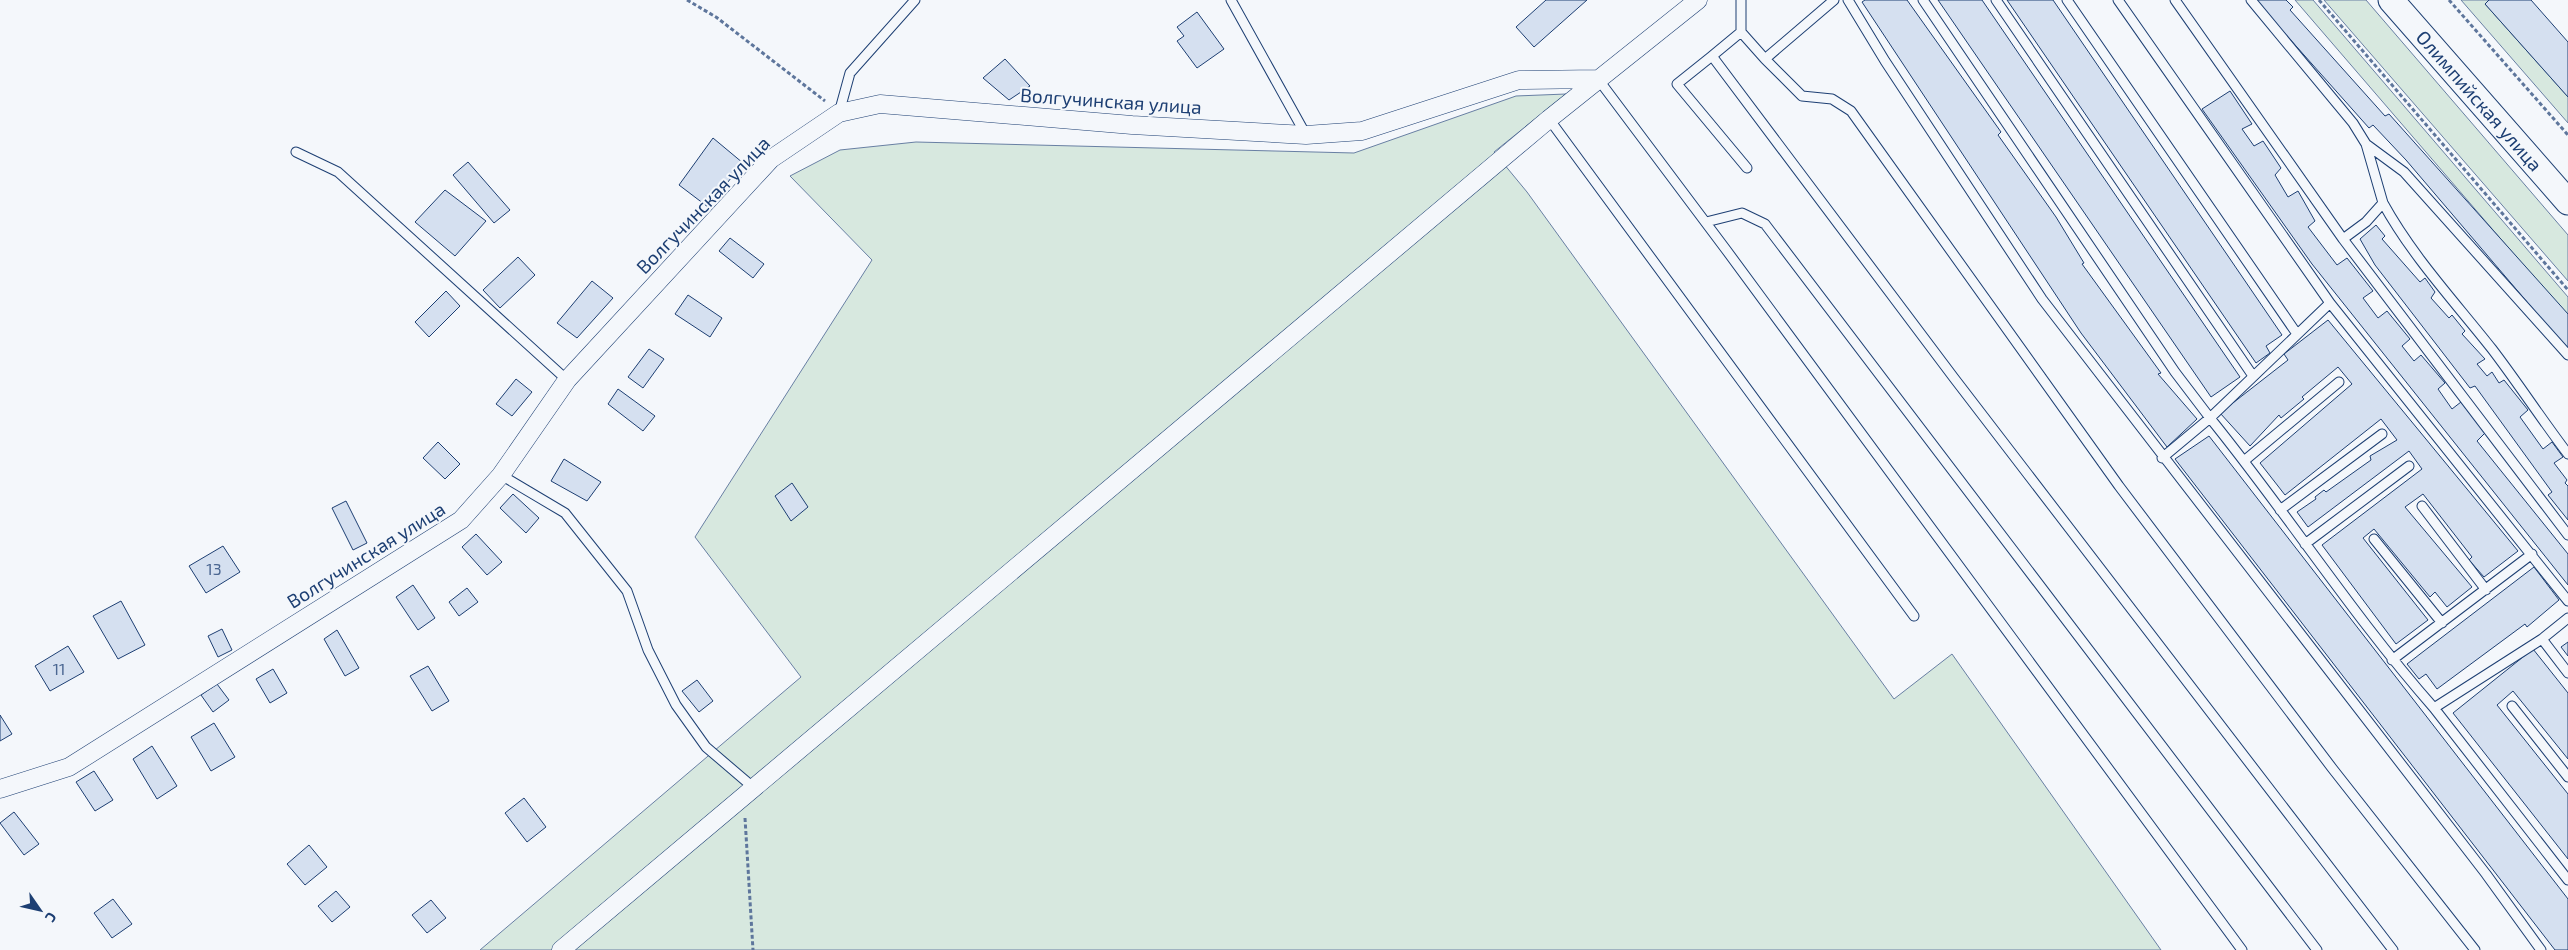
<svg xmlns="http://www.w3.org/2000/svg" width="2568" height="950" font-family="'Exo 2',sans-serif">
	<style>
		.green { fill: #d7e8df; stroke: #687fa3 }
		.building { fill: #d5e0f0; stroke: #1d3f73 }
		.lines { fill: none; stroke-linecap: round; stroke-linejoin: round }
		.service-casing { stroke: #1d3f73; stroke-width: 11 }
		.minor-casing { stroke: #1d3f73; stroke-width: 19 }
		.secondary-casing { stroke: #1d3f73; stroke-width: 27 }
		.path { stroke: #5e769c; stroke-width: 3; stroke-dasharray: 4 2.5; stroke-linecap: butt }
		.service { stroke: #f4f7fb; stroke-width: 9 }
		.minor { stroke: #f4f7fb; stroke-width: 18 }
		.secondary { stroke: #f4f7fb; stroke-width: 25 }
		.labels { text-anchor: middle; stroke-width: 4; stroke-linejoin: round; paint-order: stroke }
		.number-label { font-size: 16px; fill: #4b6792 }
		.street-label { font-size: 19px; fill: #1d3f73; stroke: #f4f7fb }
	</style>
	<rect width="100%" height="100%" fill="#f4f7fb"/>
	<path class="green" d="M2295,0h18l255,297v20z
		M2324,0h42l202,235v46z
		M2461,0h28l-4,4 83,93v26z
		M1566,94l-72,58 33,40 367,507 58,-45 209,296h-1681l321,-273 -106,-140 177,-277 -82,-84 50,-26 76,-8 438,11 162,-57z"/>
	<path class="building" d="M1546,0h41l-53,47 -18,-20z
		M1865,0h42l94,132 -3,3 58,82 28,46 -2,1 79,109 -3,1 39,45 -30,28 -86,-114 -219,-331z
		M1938,0h44l258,377 -29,20z
		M2007,0h46l229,335 -16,11 4,7 -14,10z
		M2255,0h31l7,7 -3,3 95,106 4,-2 179,200v36l-162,-190 -33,-35 -4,3z
		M2489,0h42l37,42v55l-83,-93z
		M1197,12l27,37 -27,19 -20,-27 7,-5 -7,-9z
		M1005,59l25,27 -21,14 -26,-22z
		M2230,91l22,33 -10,5 12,17 9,-5 18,27 -6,7 13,22 10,-6 17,30 -7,6 29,38 10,-7 26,33 -10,7 15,20 9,-7 23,28 -8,7 12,15 7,-6 24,28 -7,6 14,20 9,-7 24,31 -8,8 91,113v31l-256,-321 -110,-155z
		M713,138l30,25 -35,44 -29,-22z
		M468,162l42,48 -16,13 -41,-48z
		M445,190l41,31 -31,35 -40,-34z
		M2376,225l9,11 -3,3 38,43 5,-4 10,14 -4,6 18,20 3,-3 13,16 -3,3 23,25 -8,5 10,12 5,-4 7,11 5,-3 24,30 -8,7 23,32 9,-7 11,15 -9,6 13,17 -2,3 3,3v34l-20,-25 4,-3 -77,-106 -5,2 -95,-123 -15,-26z
		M730,238l34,26 -11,14 -34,-27z
		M518,257l17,18 -35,33 -17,-18z
		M592,281l21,17 -36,40 -20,-15z
		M446,291l14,15 -31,31 -14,-15z
		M688,295l34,23 -12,19 -35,-23z
		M2328,320l190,231 -34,26 -15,-17 3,-3 -49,-63 -18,13 67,80 -25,20 -12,-15 -5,5 -56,-68 -11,9 65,82 -32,24 -74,-99 100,-76 -13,-18 -101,76 -11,-15 19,-13 -1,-2 9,-7 2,2 45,-32 -1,-4 27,-16 -16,-21 -96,76 -25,-32 92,-79 -14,-17 -36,30 2,2 -23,19 -2,-3 -29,31 -30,-33 68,-53 -4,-6z
		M649,349l15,10 -21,29 -15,-11z
		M516,379l16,13 -20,24 -16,-12z
		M618,389l37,27 -12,15 -35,-27z
		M2209,436l359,463v51h-13l-380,-491z
		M438,442l22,22 -15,15 -22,-21z
		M564,459l37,23 -14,19 -36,-20z
		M792,483l16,24 -17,14 -16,-25z
		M513,494l26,24 -13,15 -26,-25z
		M346,501l21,42 -14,7 -21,-42z
		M476,534l26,28 -15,13 -25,-28z
		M223,546l17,26 -34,21 -17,-27z
		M2534,567l25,33 -32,27 -2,-3 -88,65 -11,-15 -7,5 -12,-15z
		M413,585l22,33 -17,12 -22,-33z
		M467,588l11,14 -19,14 -10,-14z
		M121,601l24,44 -27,14 -25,-43z
		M222,629l10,21 -14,7 -10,-21z
		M337,630l22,38 -14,8 -21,-37z
		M2568,642v14l-7,-9z
		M68,646l16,26 -34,19 -15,-25z
		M2533,649l35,44v66l-55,-68 -16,14 71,89v65l-115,-146z
		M428,666l21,35 -17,10 -22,-35z
		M273,669l14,24 -17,10 -14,-24z
		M697,680l16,21 -14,11 -17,-21z
		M217,684l12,16 -16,12 -12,-17z
		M0,715l12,19 -12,7z
		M214,723l21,34 -24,14 -20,-34z
		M152,746l25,40 -20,13 -24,-40z
		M94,771l19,29 -18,11 -19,-29z
		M524,798l22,29 -19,15 -22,-29z
		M14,812l25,32 -15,11 -24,-32z
		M309,845l18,22 -22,18 -18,-21z
		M336,891l14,16 -18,15 -14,-16z
		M113,899l19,25 -20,14 -18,-25z
		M431,900l15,18 -19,15 -15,-18z"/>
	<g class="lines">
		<g class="service-casing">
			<path id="service" d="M1231,0l75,135
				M1741,0v32l-29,24 242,322 439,572
				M1834,0l-69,59 37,37 30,3 19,12 268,375 213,282 143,182
				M1848,0l37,61 157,238 444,575 55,76
				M1923,0l252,372 35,46 120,-115 -212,-303
				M1996,0l257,376
				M2067,0l230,334
				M2175,0l168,239
				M2251,0l102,123 13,21 17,59 -17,19 -23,17 225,296
				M1741,32l24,27
				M1712,56l-35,28 70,84
				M1598,79l129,172 515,699
				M839,113l11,-40 65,-73
				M1549,119l365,497
				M2366,144l38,28 164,183
				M296,152l42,20 229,208
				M2383,203c29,53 72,99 109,146 26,34 50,71 76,105
				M1706,222l36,-9 23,11 552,726
				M2330,303l238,298
				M2162,458l48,-40c77,95 143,198 224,290l108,-69 26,34
				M2244,461l95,-79
				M501,475l64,38 62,78 21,59 28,55 30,42 48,41
				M2422,506l64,84
				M2280,510l102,-76
				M2374,539l68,84
				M2305,544l104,-78
				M2542,639l26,-21
				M2392,660l140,-106
				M2512,706l56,71
				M2434,708l134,172"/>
		</g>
		<g class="minor-casing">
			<path id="minor" d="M0,789l69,-22 392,-247 40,-45 66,-95 204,-221 68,-46 41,-9 252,21 174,10 56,-4 157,-51 79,-1
				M561,950l988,-831 149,-119"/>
		</g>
		<g class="secondary-casing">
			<g id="secondary">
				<path id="s1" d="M2391,0l177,202"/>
			</g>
		</g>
		<path class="path" d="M687,0l29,17 109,84
			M2319,0l249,290
			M2449,0l119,135
			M745,818l8,132"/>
		<use href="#service" class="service"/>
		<use href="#minor" class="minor"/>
		<use href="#secondary" class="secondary"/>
	</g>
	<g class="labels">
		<g class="number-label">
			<text x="214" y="575">13</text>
			<text x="59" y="675">11</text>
		</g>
		<g class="street-label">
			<text transform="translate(1111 101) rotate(4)" y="7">Волгучинская улица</text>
			<text dy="7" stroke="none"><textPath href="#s1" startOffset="134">Олимпийская улица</textPath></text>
			<text transform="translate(703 205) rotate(-46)" y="7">Волгучинская улица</text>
			<text transform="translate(366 555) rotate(-32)" y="7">Волгучинская улица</text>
		</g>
	</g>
	<g transform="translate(40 910) rotate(124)" stroke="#f4f7fb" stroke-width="4" paint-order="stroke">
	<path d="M0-4L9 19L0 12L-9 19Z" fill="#1d3f73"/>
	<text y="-8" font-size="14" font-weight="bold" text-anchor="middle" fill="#1d3f73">С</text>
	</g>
</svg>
